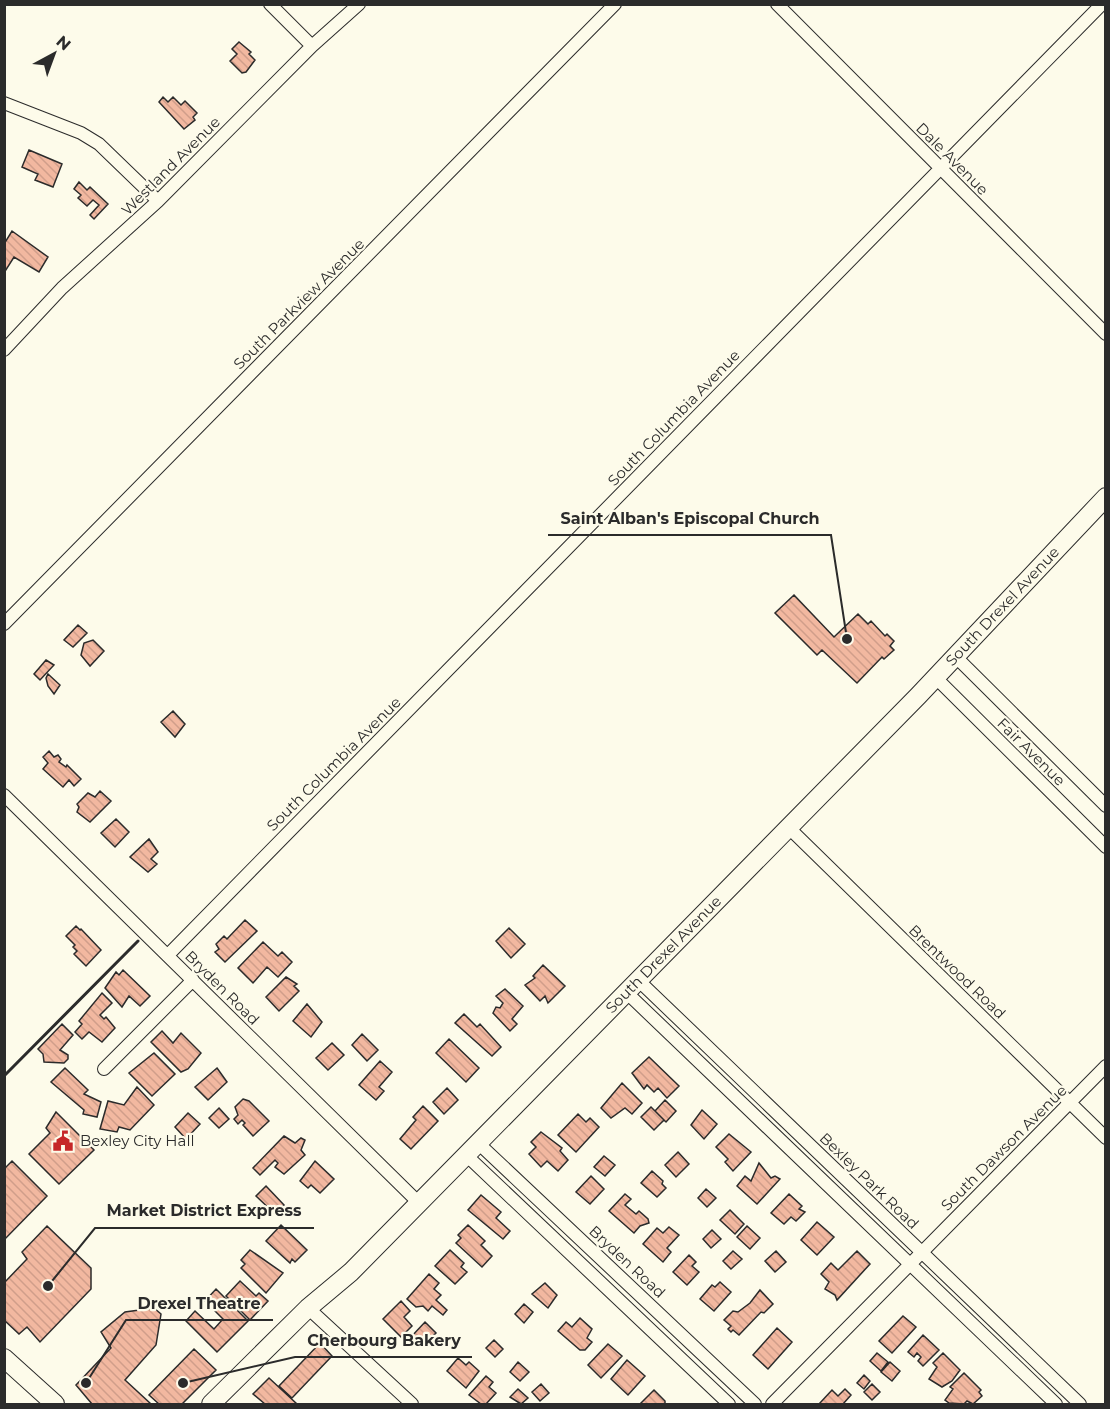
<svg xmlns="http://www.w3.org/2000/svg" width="1110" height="1409" font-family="Montserrat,sans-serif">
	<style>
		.building { fill: url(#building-back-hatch); stroke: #2b2b2b; stroke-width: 1.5 }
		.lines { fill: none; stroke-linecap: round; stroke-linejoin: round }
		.street-casing { stroke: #2b2b2b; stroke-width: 14 }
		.primary-casing { stroke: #2b2b2b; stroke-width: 20 }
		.street { stroke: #fdfbea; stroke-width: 12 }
		.primary { stroke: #fdfbea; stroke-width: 18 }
		.wall { stroke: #2b2b2b; stroke-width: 3 }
		.labels { text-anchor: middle; stroke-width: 4.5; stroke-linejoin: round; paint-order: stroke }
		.street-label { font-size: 15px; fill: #2b2b2b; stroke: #fdfbea }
		.poi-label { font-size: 15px; fill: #2b2b2b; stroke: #fdfbea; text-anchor: start }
		.leader { fill: none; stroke: #2b2b2b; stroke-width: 2 }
		.callout-dot { fill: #2b2b2b; stroke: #fdfbea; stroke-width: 2 }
		.callout-label { font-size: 16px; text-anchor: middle; font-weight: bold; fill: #2b2b2b; stroke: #fdfbea; stroke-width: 4.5; stroke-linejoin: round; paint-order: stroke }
	</style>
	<defs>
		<pattern id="building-back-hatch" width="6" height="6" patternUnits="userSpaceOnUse" patternTransform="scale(1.5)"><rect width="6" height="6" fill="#f2b8a0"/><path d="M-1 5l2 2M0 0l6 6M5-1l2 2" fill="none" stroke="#d09e8a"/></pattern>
	</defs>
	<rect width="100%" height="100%" fill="#fdfbea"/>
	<path class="building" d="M239,42l12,10 -2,2 6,6 -9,12 -4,1 -12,-12 7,-7 -5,-5z
		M163,97l5,5 5,-5 8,8 4,-4 12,12 -4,4 2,3 -11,9 -25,-27z
		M29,150l33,14 -9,23 -18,-7 3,-6 -16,-7z
		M79,182l8,8 3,-3 18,17 -14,15 -4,-4 9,-10 -6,-5 -6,6 -9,-8 3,-3 -7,-6z
		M12,231l36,26 -9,15 -25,-15 -10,16v-29z
		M794,595l40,42 24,-23 10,10 3,-3 14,15 2,-2 7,7 -4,5 4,4 -10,9 -2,-2 -25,26 -35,-33 -5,5 -42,-42z
		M78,625l9,8 -14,14 -9,-7z
		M93,640l11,11 -14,15 -9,-11 3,-12z
		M46,660l8,5 -14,15 -6,-6z
		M48,674l12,11 -6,9 -6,-8 -2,-8z
		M173,711l12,13 -10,13 -14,-15z
		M49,751l5,6 4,-2 3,4 -2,3 7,5 1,-2 14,14 -7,7 -5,-6 -6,7 -20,-18 5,-6 -5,-6z
		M100,791l11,10 -21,21 -13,-10 2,-5 -2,-3 11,-11 7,4z
		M116,819l13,13 -14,15 -14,-14z
		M149,839l9,13 -7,7 6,5 -9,8 -18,-15z
		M245,920l12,11 -32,31 -10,-10 4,-3 -3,-5 8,-8 3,3z
		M76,926l4,4 1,-1 20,21 -15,16 -12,-12 3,-3 -4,-4 2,-2 -9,-9z
		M509,928l16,16 -14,14 -15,-17z
		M263,942l15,14 4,-4 10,10 -14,15 -11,-10 -14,16 -15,-15z
		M543,965l22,21 -17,17 -3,-7 -5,5 -15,-16 10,-7 -2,-2z
		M123,970l27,26 -10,10 -11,-10 -7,11 -17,-19 11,-16 3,3z
		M286,977l11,7 -3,2 5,5 -20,20 -13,-14z
		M505,989l18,17 -11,13 5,5 -7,7 -17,-18 3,-6 4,1 3,-5 -7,-7z
		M102,993l10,10 -12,12 4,4 2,-2 9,11 -13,14 -13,-10 -7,7 -7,-7 7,-8 -3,-3z
		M307,1004l15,18 -11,15 -18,-16z
		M464,1014l13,13 3,-3 21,23 -9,9 -37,-33z
		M62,1024l11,11 -13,15 8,5v4l-4,4 -20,-1 -1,-8 -5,-5z
		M162,1031l11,12 8,-10 20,20 -13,16 -7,3 -30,-30z
		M362,1034l16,16 -11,11 -15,-16z
		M449,1039l30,29 -13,14 -30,-29z
		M332,1043l12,12 -16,15 -12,-12z
		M154,1053l21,21 -23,22 -23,-23z
		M649,1057l30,29 -12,12 -9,-10 -4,4 -7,-7 -3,4 -12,-16z
		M380,1061l12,11 -13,15 5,4 -8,9 -17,-15z
		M65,1068l23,22 -4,4 17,8 -4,15 -14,-3 1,-4 -33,-28z
		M217,1068l10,14 -19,18 -13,-13z
		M622,1083l20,20 -10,11 -7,-6 -14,10 -10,-10z
		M137,1087l17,18 -24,25 -11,-3 -2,5 -17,-3 8,-28 16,4z
		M447,1088l11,12 -14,14 -11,-12z
		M243,1099l6,2 20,20 -16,15 -10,-11 2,-2 -3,-3 -4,4 -4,-5 4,-4 -3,-8z
		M665,1100l11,11 -10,11 -11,-11z
		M423,1106l15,15 -27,28 -11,-10 16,-19 -3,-3z
		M651,1107l13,13 -10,10 -13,-13z
		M219,1108l10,11 -10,9 -10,-10z
		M702,1110l15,14 -13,15 -13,-14z
		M56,1112l38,38 -35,34 -30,-30 21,-21 -4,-5z
		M188,1113l12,11 -14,15 -11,-12z
		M578,1114l8,8 4,-4 9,9 -23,25 -18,-17z
		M541,1132l21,16 -2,3 8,9 -10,11 -11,-10 -6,6 -12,-13 7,-7 -5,-5z
		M729,1134l22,18 -18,19 -8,-9 3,-3 -12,-12z
		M284,1136l11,7 6,-5 4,2 -4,10 4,5 -21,19 -9,-7 3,-4 -3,-3 -15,15 -7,-7z
		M678,1152l11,12 -13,13 -11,-12z
		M604,1156l11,9 -10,11 -11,-9z
		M12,1161l35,35 -43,44v-71z
		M315,1161l19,18 -14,14 -9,-8 -3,3 -8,-7z
		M759,1163l12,15 4,-2 5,3 -23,25 -20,-18 8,-10 6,5z
		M652,1171l11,10 -1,3 4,4 -9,9 -16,-14z
		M591,1176l13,13 -14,15 -14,-12z
		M266,1186l18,19 -9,9 -19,-18z
		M706,1189l10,9 -9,9 -9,-9z
		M625,1194l6,5 -6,6 11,9 3,-3 9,8 1,4 -9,3 -6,7 -25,-22z
		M789,1194l13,12 -3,3 6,3 -9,9 -5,-4 -7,7 -13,-11z
		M481,1195l20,17 -5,6 14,13 -7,8 -35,-29z
		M730,1210l14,14 -9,10 -15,-14z
		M817,1222l17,15 -17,18 -16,-15z
		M281,1225l26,25 -12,12 -3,-3 -2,4 -24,-22z
		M468,1225l17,16 -4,4 11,11 -10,11 -26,-24 5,-5 -3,-3z
		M47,1226l44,42v21l-51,53 -13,-15 -8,7 -15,-14v-37l23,-24 -5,-7z
		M747,1226l13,12 -10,11 -13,-12z
		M669,1227l10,8 -12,13 4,4 -8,10 -20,-18 14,-16 6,5z
		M712,1230l9,9 -10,9 -8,-9z
		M250,1250l33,23 -17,20 -25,-25 4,-4 -4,-4z
		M450,1250l14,13 -3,4 6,5 -12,12 -20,-18z
		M733,1251l9,8 -11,10 -8,-8z
		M776,1251l10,11 -11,10 -10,-11z
		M857,1251l13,13 -33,36 -2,-5 -10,-6 4,-7 -8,-8 10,-11 7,7z
		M689,1255l7,7 -4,4 7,6 -12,13 -14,-13z
		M429,1274l10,9 -5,6 7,6 -5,5 11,10 -4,5 -11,-9 -4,5 -5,-5 -7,1 -9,-8z
		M240,1281l16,15 3,-3 9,8 -18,19 -24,-24z
		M720,1282l11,10 -17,19 -14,-12 12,-14 3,2z
		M545,1283l12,12 -9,13 -16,-14z
		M216,1289l32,32 -31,31 -31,-31 9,-10 19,18 9,-10 -18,-18z
		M760,1290l13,14 -9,9 -3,-1 -22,23 -6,-5 -2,2 -3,-3 3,-3 -7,-6 9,-9 5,1 12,-9z
		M401,1301l9,10 -6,6 8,9 -11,11 -18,-18z
		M524,1304l9,8 -9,11 -9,-9z
		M154,1308l7,6 -5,31 -31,35 26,24h-59l-16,-19 35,-37 -10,-16 24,-20z
		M903,1316l13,11 -24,26 -13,-12z
		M580,1318l12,11 -5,9 5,4 -7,8h-5l-22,-19 8,-9 6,5z
		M425,1322l11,11 -15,14 -10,-10z
		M777,1328l15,14 -24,27 -15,-14z
		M923,1335l16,15 -16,16 -5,-5 3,-4 -4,-4 -3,4 -6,-5z
		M494,1340l9,9 -8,8 -9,-9z
		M320,1343l12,13 -40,42 -13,-12z
		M608,1344l14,12 -21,22 -13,-13z
		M194,1349l22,21 -34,34h-23l-10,-9z
		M877,1353l11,9 -7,9 -11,-10z
		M943,1353l17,17 -8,11 -10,6 -13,-8 8,-12 -4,-4z
		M458,1358l8,7 3,-3 10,9 -13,17 -19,-17z
		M627,1360l18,16 -17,19 -17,-16z
		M518,1362l11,10 -9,9 -10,-9z
		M890,1362l10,9 -8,10 -11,-9z
		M964,1373l17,17 -2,2 3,4 -9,8 -6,-3 -3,3 -15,-1 -4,-3 8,-11 -3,-2z
		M864,1375l6,6 -6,8 -7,-6z
		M486,1376l7,6 -4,5 7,6 -10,11h-5l-12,-9z
		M269,1378l28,26h-32l-12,-10z
		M541,1384l8,9 -9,8 -8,-9z
		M872,1384l8,8 -8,8 -8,-8z
		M518,1389l10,9 -7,6 -11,-7z
		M845,1389l6,6 -8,9h-24l13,-14 6,6z
		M654,1390l11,11v3h-25z"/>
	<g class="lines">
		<g class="street-casing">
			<path id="street" d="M270,4l42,42
				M777,4l329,330
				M4,103l77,30 18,11 59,57
				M4,350l58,-62 96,-87 154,-155 47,-42
				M4,624l611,-620
				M954,655l152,151
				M935,677l171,170
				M4,795l414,407
				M788,827l318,311
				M168,955l934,-951
				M638,980l442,424
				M626,992l430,412
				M104,1069l89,-89
				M477,1142l278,262
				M465,1154l264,250
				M308,1308l104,96
				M772,1404l334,-338"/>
		</g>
		<g class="primary-casing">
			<g id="primary">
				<path d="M4,1358l51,46"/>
				<path id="s1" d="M211,1404l97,-96 43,-36 199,-202 368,-374 188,-199"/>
			</g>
		</g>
		<use href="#street" class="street"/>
		<use href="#primary" class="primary"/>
		<path class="wall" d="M4,1076l134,-135"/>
	</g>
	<defs>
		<g id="civic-bare" transform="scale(1.62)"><path d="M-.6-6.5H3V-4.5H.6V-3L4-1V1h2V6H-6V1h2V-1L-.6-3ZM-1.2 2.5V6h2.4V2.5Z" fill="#c62828" stroke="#fdfbea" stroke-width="2.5" paint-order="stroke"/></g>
	</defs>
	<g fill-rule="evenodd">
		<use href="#civic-bare" x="63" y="1141"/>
	</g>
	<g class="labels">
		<g class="street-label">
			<text transform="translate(952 159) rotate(45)" y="5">Dale Avenue</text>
			<text transform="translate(171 166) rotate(-45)" y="5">Westland Avenue</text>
			<text transform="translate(299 304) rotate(-45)" y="5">South Parkview Avenue</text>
			<text transform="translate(674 418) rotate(-46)" y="5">South Columbia Avenue</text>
			<text dy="5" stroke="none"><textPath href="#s1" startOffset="1124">South Drexel Avenue</textPath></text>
			<text transform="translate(1031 752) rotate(45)" y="5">Fair Avenue</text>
			<text transform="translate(334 764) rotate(-45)" y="5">South Columbia Avenue</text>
			<text dy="5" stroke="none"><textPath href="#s1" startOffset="638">South Drexel Avenue</textPath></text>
			<text transform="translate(957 972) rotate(44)" y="5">Brentwood Road</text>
			<text transform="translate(222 988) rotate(45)" y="5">Bryden Road</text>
			<text transform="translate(1004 1148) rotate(-45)" y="5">South Dawson Avenue</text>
			<text transform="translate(869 1181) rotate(44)" y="5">Bexley Park Road</text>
			<text transform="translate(627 1262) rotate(43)" y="5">Bryden Road</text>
		</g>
		<g class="poi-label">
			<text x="80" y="1146">Bexley City Hall</text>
		</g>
	</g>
	<path class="leader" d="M847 639L831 535H548M48 1286L95 1228H314M86 1383L126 1320H273M183 1383L295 1357H472"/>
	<g class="callout-dot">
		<circle cx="847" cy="639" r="6"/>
		<circle cx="48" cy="1286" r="6"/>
		<circle cx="86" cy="1383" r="6"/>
		<circle cx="183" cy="1383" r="6"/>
	</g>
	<g class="callout-label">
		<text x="690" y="524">Saint Alban's Episcopal Church</text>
		<text x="204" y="1216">Market District Express</text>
		<text x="199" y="1309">Drexel Theatre</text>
		<text x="384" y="1346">Cherbourg Bakery</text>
	</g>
	<rect width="1110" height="1409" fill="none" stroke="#2b2b2b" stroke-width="12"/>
	<g transform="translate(54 54) rotate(41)" stroke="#fdfbea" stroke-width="4.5" paint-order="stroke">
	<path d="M0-4.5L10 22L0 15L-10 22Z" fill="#2b2b2b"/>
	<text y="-9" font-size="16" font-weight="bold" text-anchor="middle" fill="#2b2b2b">N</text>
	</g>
</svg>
